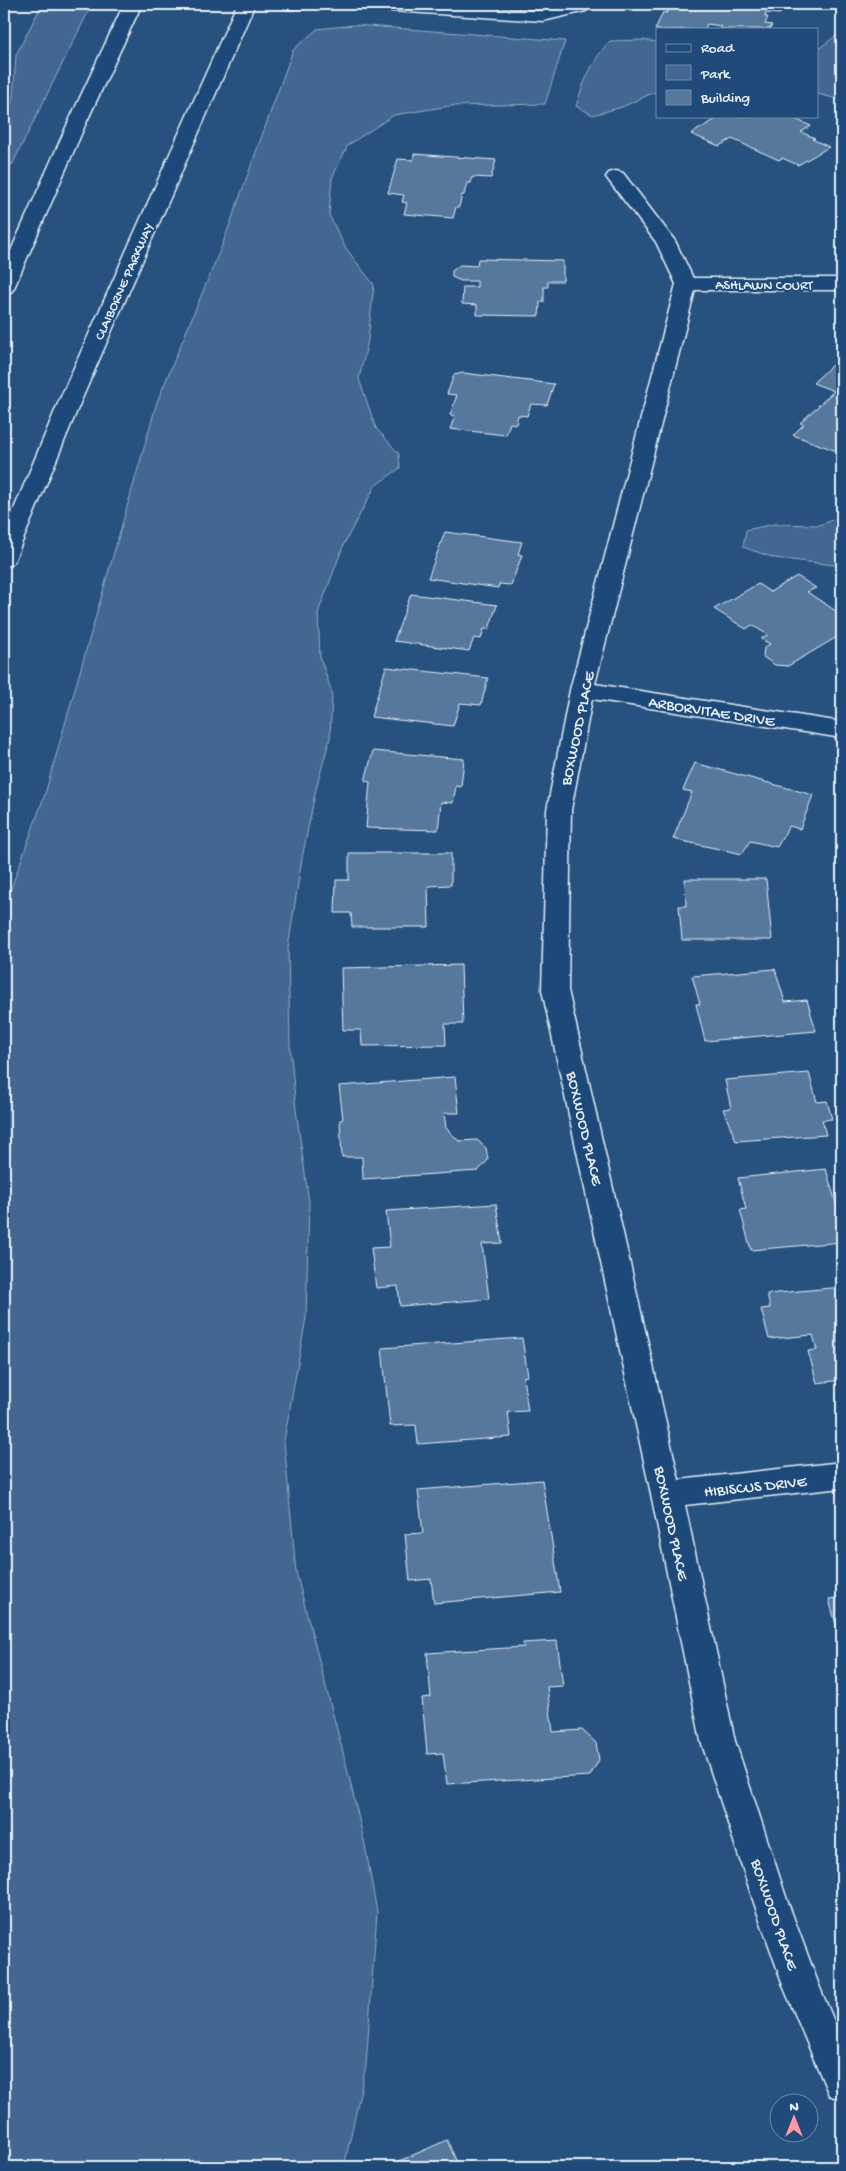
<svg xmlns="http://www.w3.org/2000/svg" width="846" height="2171" font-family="'Gochi Hand',sans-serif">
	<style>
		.green { fill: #436891; stroke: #96acc4 }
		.building { fill: #57789d; stroke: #e8f1f8 }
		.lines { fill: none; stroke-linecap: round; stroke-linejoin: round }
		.street-casing { stroke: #e8f1f8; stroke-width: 3 }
		.secondary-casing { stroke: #e8f1f8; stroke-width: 3 }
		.street { fill: #1f4a7a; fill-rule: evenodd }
		.secondary { fill: #1f4a7a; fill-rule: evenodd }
		.labels { text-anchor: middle; stroke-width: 4; stroke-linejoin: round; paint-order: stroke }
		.far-street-label { font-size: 14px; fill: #e8f1f8; stroke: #1f4a7a }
		.street-label { font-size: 16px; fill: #e8f1f8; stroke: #1f4a7a }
	</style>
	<rect width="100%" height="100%" fill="#27517f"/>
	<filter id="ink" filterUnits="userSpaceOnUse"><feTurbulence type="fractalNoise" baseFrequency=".02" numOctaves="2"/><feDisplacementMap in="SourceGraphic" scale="10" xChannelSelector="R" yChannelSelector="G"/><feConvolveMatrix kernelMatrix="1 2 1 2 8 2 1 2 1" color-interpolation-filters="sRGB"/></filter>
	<g filter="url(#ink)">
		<path class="green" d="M42,4h50l-80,161h-8v-28l9,-40 3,-42z
			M354,25l211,16 -20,63 -95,2 -56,9 -46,30 -16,33 -3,37 16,32 29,38 -6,55 -9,39 17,49 23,26 1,14 -25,18 -31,58 -26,69 2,44 12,36 -2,45 -14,51 -14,69 -14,90 2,96 6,66 13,92 -3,116 -22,123 12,131 50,192 19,81 12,67 -11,154 -22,101h-340v-1259l41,-114 112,-392 66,-159 70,-193 24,-21z
			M842,31v69l-25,-6v-44z
			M642,40l15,2v49l-35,16 -29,8 -17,-9c8,-25 16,-46 34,-65z
			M842,516v50l-68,-8 -31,-11 3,-17 28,-6 45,1z"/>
		<path class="building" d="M666,4h118l-4,10 -14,-1 -1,4h3l-3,7 7,1 -2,4h-51l2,-3 -14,-2 -2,5 -50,1 8,-18 4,1 2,-5h-5z
			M721,116h67l23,10 -10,6 14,6 -3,1 17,8 -31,18 -16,-7 -3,2 -47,-21 -13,7 -28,-12z
			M414,154l82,6 -5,18 -19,-1 -1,6h-4l-3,12h-2l-3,12h-3l-3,11 -49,-4 3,-11 -5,-1 2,-7 -16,-2 10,-34 15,1z
			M478,259l85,2v20h-15v6h-4v15h-4l-1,14 -62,-1v-10l-15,-1 1,-17h14v-6h-16l-9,-4v-6l8,-6 17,1z
			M833,364l9,3v86l-49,-18 11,-11 -4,-1 34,-32 -21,-8z
			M463,373l91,11 -7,21 -16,-1 -4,12 -9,-1 -2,9 -6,-1 -4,12 -56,-6 5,-13 -5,-1 7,-20 -10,-1 7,-19z
			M445,532l77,10 -4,12 4,1 -11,30 -12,-1 -1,4 -70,-10z
			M797,576l19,12 -9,4 35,23v19l-54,32 -13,-1 -12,-8 1,-9 6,-4 -9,-5 7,-4 -16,-10 -6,4 -32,-20 44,-25 12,8z
			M411,594l86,11 -8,24h-5l-3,10 -7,-1 -5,13 -75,-10z
			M386,667l102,11 -7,27 -21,-2 -7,23 -82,-9z
			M373,751l91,8 -3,28 -5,-1 -3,17 -12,-1 -3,28 -72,-2 4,-46 -5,-1z
			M695,763l118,32 -13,34 -11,-3 -12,21 -27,-6 -8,13 -69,-15 19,-47 -9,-2z
			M349,853h102v32l-23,1 1,41h-77l-1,-14h-16l1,-33h13z
			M685,879h81l6,61h-90l-3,-34h7z
			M461,965l2,59h-18l1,21 -84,1 -1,-16h-18l-2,-62z
			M775,969l10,33 22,-2 9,31 -111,10 -9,-37h4l-8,-28z
			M809,1073l8,29 10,-1 5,18 -10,1 4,15 -90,6 -13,-32 8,-1 -6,-28z
			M455,1077l4,36h-15l2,15 13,13 18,-1 9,8 2,12 -10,11 -115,8 -1,-22h-20l-2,-37 3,-1 -4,-33z
			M826,1169l11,38h5v35l-91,8 -11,-40 6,-1 -8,-31z
			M496,1204l6,39 -20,1 7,55 -89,7 -2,-20 -22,2 -5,-40 19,-1 -4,-36z
			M842,1287v93l-25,3 -9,-32 9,-1 -4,-15 -44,4 -8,-30 9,-1 -3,-14z
			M522,1338l6,38 -5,1 5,34 -20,1 3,25 -93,7 -2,-19 -26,1 -8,-78z
			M542,1480l18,112 -126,11 -3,-24 -21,2 -5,-47 18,-1 -5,-43z
			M842,1597v50l-13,-48z
			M557,1641l6,45 -16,1 6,45 29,-2 14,13 3,17 -9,16 -143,8 -4,-31 -16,1 -5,-56 9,-1 -4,-44 97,-6 -1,-4z
			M447,2140l12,27h-73z"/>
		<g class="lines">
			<g class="street-casing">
				<path id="street" d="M281,4h21l-3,4 -9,1 -6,-1z
					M354,4h75l114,7 29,-7h21l-7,7 -43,10 -180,-12 -6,-1z
					M616,171l7,2 52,68 18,37h149v12h-147l-100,394 247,38v16l-250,-39 -21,111 -3,180 111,490 163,-18v26l-157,17 50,236 52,159 33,88 22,52v60l-13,-5 -45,-107 -31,-88 -52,-159 -50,-247 -109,-504 5,-180 23,-120 106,-406 -20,-42 -50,-65 3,-4z"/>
			</g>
			<g class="secondary-casing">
				<path id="secondary" d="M124,4h18l-56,119 -72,165 -3,4 -7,2v-28l64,-143z
					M237,4h18l-174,397 -66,158 -3,5 -8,2v-33l55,-132z"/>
			</g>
			<use href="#street" class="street"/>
			<use href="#secondary" class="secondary"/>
		</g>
	</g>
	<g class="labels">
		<g class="far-street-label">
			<text transform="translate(123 281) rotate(-66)" y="5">CLAIBORNE PARKWAY</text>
			<text x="764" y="289">ASHLAWN COURT</text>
		</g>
		<g class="street-label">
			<text transform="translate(712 710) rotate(9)" y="6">ARBORVITAE DRIVE</text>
			<text transform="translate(576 728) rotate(-78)" y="6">BOXWOOD PLACE</text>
			<text transform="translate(586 1128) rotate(77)" y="6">BOXWOOD PLACE</text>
			<text transform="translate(755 1485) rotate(-6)" y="6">HIBISCUS DRIVE</text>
			<text transform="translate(673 1523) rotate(78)" y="6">BOXWOOD PLACE</text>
			<text transform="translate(776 1914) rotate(71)" y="6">BOXWOOD PLACE</text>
		</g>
	</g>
	<rect width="846" height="2171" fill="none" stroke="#1f4a7a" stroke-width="20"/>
	<rect x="10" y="10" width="826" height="2151" fill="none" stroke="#e8f1f8" stroke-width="2" filter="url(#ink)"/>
	<rect x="656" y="28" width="162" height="90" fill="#1f4a7a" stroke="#6f8dac"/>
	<rect x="666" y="44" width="25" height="8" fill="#1f4a7a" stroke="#6f8dac"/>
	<text x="701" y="52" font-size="15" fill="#e8f1f8">Road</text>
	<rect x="666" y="65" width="25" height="15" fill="#436891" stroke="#6f8dac"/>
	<text x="701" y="78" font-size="15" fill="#e8f1f8">Park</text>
	<rect x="666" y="90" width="25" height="15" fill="#57789d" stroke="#6f8dac"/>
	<text x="701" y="102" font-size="15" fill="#e8f1f8">Building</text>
	<g transform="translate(794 2118)"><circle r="24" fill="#1f4a7a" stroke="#6f8dac"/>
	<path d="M0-4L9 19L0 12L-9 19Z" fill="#ff9aa2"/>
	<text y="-8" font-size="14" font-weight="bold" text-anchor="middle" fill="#e8f1f8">N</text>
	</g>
</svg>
